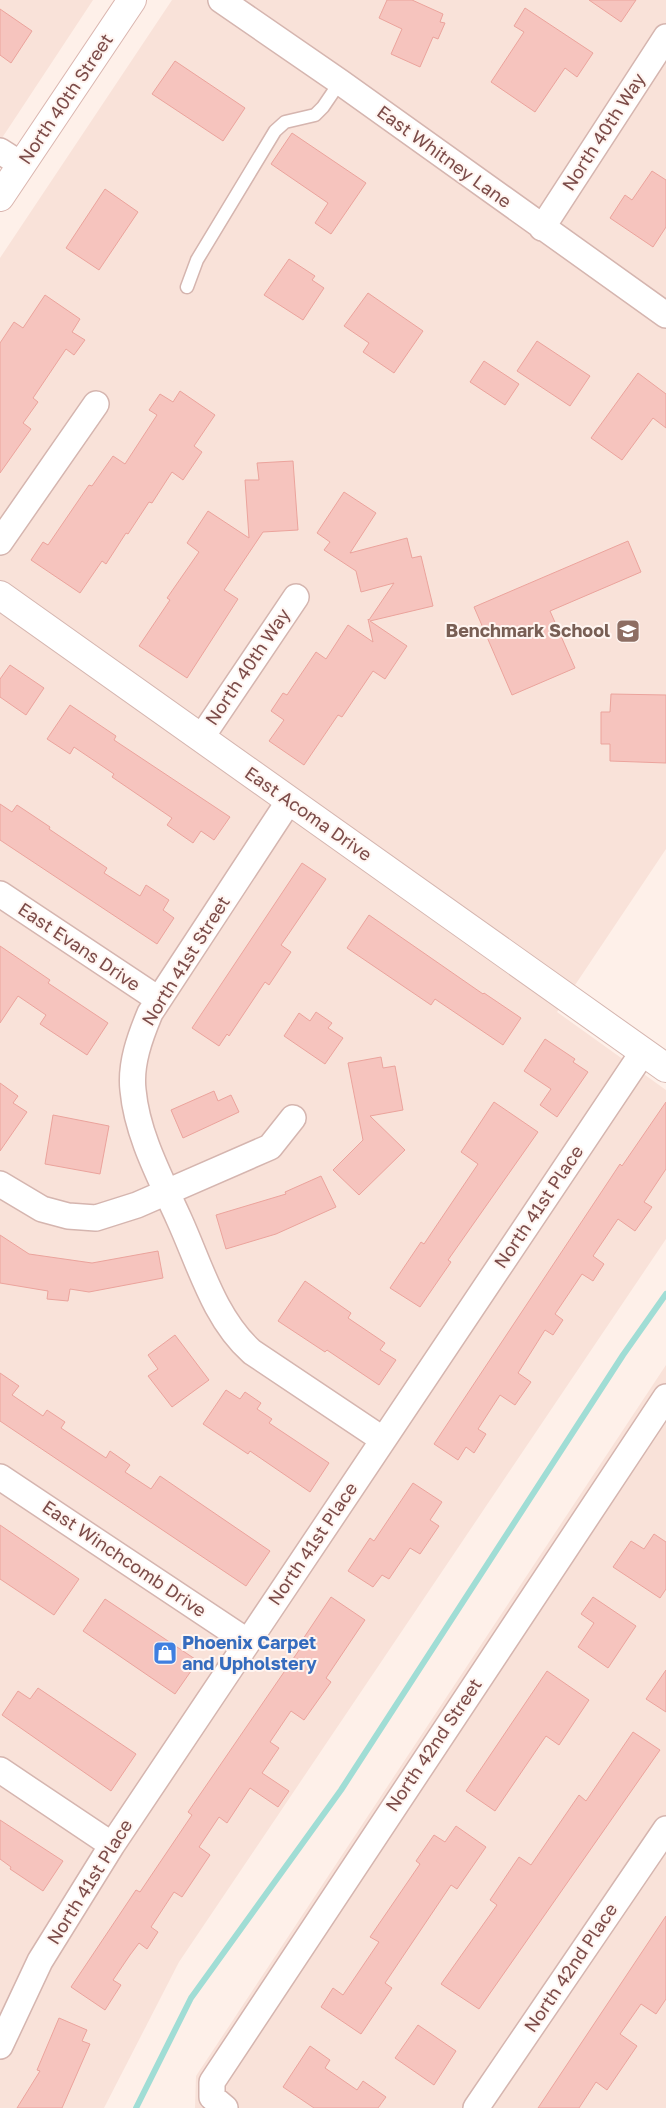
<svg xmlns="http://www.w3.org/2000/svg" width="666" height="2108" font-family="'Golos Text',sans-serif">
	<style>
		.residential { fill: #f9e2d9 }
		.lines { fill: none; stroke-linecap: round; stroke-linejoin: round }
		.stream { stroke: #a0ddd5; stroke-width: 6 }
		.building { fill: #f6c4be; stroke: #eba39c }
		.service-casing { stroke: #d5b5af; stroke-width: 15 }
		.minor-casing { stroke: #d5b5af; stroke-width: 28 }
		.tertiary-casing { stroke: #d5b5af; stroke-width: 30 }
		.secondary-casing { stroke: #dab5af; stroke-width: 30 }
		.service { stroke: #fff; stroke-width: 12 }
		.minor { stroke: #fff; stroke-width: 25 }
		.tertiary { stroke: #fff; stroke-width: 28 }
		.secondary { stroke: #fff; stroke-width: 28 }
		.labels { text-anchor: middle; stroke-width: 4; stroke-linejoin: round; paint-order: stroke }
		.street-label { font-size: 18px; fill: #7c4c49; stroke: #fff5f1 }
		.education-label { font-size: 18px; font-weight: bold; fill: #785e54; stroke: #fff5f1; text-anchor: end }
		.shop-label { font-size: 18px; font-weight: bold; fill: #366cbe; stroke: #fff5f1; text-anchor: start }
	</style>
	<rect width="100%" height="100%" fill="#fef0e9"/>
	<path class="residential" d="M0,0h93l-93,141z
		M172,0h494v849l-109,163 109,78v149l-487,723 -75,146h-104v-1850z
		M666,1365v743h-471l1,-32z"/>
	<g class="lines">
		<path class="stream" d="M136,2108l55,-110 150,-208 282,-435 43,-61"/>
	</g>
	<path class="building" d="M387,0h25l31,14 -3,8 5,1 -7,16 -5,-2 -13,30 -29,-13 11,-25 -23,-11z
		M589,0h47l-15,22z
		M525,8l68,45 -16,24 -12,-9 -30,44 -44,-30 33,-50 -10,-6z
		M0,9l32,22 -21,32 -11,-8z
		M175,61l70,47 -22,33 -71,-47z
		M292,133l74,50 -35,51 -16,-11 13,-20 -57,-39z
		M652,171l14,9v47l-13,20 -43,-29 15,-23 7,5z
		M105,189l33,23 -39,58 -33,-22z
		M289,259l26,17 -3,4 12,8 -21,32 -39,-25z
		M368,293l55,38 -29,42 -31,-21 6,-9 -25,-17z
		M45,295l35,24 -8,13 13,8 -11,15 -8,-6 -33,49 5,4 -15,21 8,6 -31,44v-130l14,-21 9,6z
		M537,341l53,35 -20,30 -53,-35z
		M484,361l35,23 -14,21 -35,-23z
		M638,373l28,21v34l-13,-10 -31,42 -31,-22z
		M180,391l35,24 -21,31 8,6 -19,28 -11,-8 -20,31 -3,-1 -21,32 -2,-1 -20,31 -4,-3 -22,32 -49,-33 12,-18 5,3 41,-60 3,1 21,-30 12,8 32,-49 -8,-5 11,-16 13,8z
		M293,461l5,69 -35,2 -39,58 14,9 -51,79 -48,-32 31,-46 -3,-2 32,-46 -12,-9 21,-32 41,27 -4,-58h14l-2,-17z
		M344,492l32,21 -26,40 57,-15 5,20 9,-2 12,50 -63,15 37,25 -22,33 -12,-8 -31,46 -4,-2 -34,50 -35,-24 15,-21 -13,-9 12,-18 4,2 29,-43 10,7 22,-34 25,17 -5,-23 1,1 25,-37 -33,9 -5,-21 -32,-21 6,-8 -13,-9z
		M628,541l13,31 -91,39 25,57 -63,27 -38,-88z
		M10,665l34,23 -18,27 -26,-18v-18z
		M611,694l55,1v68l-56,-2v-17h-9v-32h9z
		M70,705l46,31 -2,4 116,77 -16,23 -13,-9 -8,12 -26,-18 5,-7 -60,-41 2,-3 -40,-27 -4,7 -23,-15z
		M0,804l12,8 5,-7 33,22 -1,2 58,39 -3,5 36,23 6,-11 23,15 -6,10 11,8 -17,26 -157,-104z
		M302,863l24,16 -45,66 10,7 -22,33 -4,-3 -36,54 -2,-2 -8,12 -27,-18z
		M369,915l114,79 1,-1 37,25 -18,27 -68,-46 -4,6 -84,-57z
		M0,946l50,34 -2,3 60,40 -21,32 -47,-31 6,-9 -28,-19 -18,27z
		M316,1012l16,11 -4,5 15,10 -18,26 -41,-28 15,-23 11,8z
		M545,1039l30,20 -2,3 15,10 -31,45 -17,-12 11,-16 -27,-18z
		M381,1057l2,11 12,-2 8,44 -33,6 35,34 -46,45 -26,-25 30,-30 -15,-77z
		M0,1083l18,13 -5,7 14,9 -27,39z
		M214,1091l4,10 13,-6 8,17 -56,26 -12,-28z
		M494,1102l44,30 -90,128 3,2 -31,45 -30,-19 31,-46 3,2 54,-80 -17,-12z
		M666,1102v67l-22,33 8,5 -17,24 -17,-12 -25,37 11,8 -11,17 -11,-7 -27,40 8,6 -10,15 -8,-5 -27,43 13,9 -16,23 -15,-10 -22,34 8,5 -12,19 -8,-6 -8,13 -24,-16 186,-280 2,2z
		M53,1115l56,11 -9,48 -55,-10z
		M321,1176l15,31 -60,27 -50,15 -10,-34 70,-21 -1,-2z
		M0,1235l29,19 63,9 66,-12 5,27 -74,14 -19,-3 -2,12 -21,-2 1,-8 -48,-8z
		M305,1281l46,32 -3,5 37,25 -5,7 16,10 -17,25 -52,-35 -2,2 -47,-31z
		M175,1335l34,45 -37,27 -24,-31 10,-7 -10,-14z
		M0,1373l19,13 -7,9 31,21 4,-6 18,12 -4,6 45,30 4,-7 20,14 -5,7 26,17 9,-13 110,75 -24,35 -246,-165z
		M226,1390l14,9 5,-7 16,11 -4,6 15,10 -3,4 60,40 -19,29 -60,-41 -2,3 -45,-30z
		M413,1483l29,19 -12,18 9,6 -19,28 -10,-6 -21,31 -7,-4 -9,12 -25,-16 22,-33 4,3z
		M0,1525l79,54 -25,36 -54,-36z
		M654,1534l12,8v47l-6,9 -47,-31 18,-26 13,8z
		M331,1597l34,23 -39,58 5,4 -27,38 -13,-9 -21,31 9,6 -17,25 27,18 -11,16 -28,-19 -23,35 -8,-6 -20,30 11,8 -28,42 -8,-5 -23,35 7,5 -11,17 -8,-6 -9,12 -17,25 8,5 -16,25 -34,-23 65,-97 4,2 52,-77 -4,-3 118,-172 -3,-1z
		M593,1597l43,29 -28,42 -30,-21 16,-24 -13,-9z
		M105,1599l93,62 -23,33 -92,-63z
		M666,1670v42l-20,-13z
		M547,1671l42,29 -30,45 -13,-9 -51,75 -29,-20z
		M38,1688l98,66 -25,37 -109,-76 16,-24 12,8z
		M633,1732l27,18 -181,259 -38,-25 56,-79 -7,-5 29,-43 12,8 48,-70 7,6z
		M0,1820l63,41 -20,30 -33,-22 1,-2 -11,-8z
		M456,1826l30,21 -29,42 -6,-4 -66,98 7,5 -31,46 -40,-27 12,-19 10,7 36,-53 -9,-5 50,-73 -4,-3 18,-26 11,7z
		M666,1916v83l-10,15 -15,-10 -21,30 17,12 -30,44 -11,-8 -17,26h-41z
		M59,2018l28,12 -5,11 8,3 -28,64h-45l23,-37 -3,-1z
		M418,2025l38,26 -22,34 -39,-27z
		M310,2046l20,14 -5,8 32,22 6,-9 23,16 -8,11h-64l-31,-21z"/>
	<g class="lines">
		<g class="service-casing">
			<path id="service" d="M187,287l10,-27 78,-129 10,-9 30,-7 8,-8 17,-25"/>
		</g>
		<g class="minor-casing">
			<path id="minor" d="M221,0l119,82 326,233
				M0,151l22,14
				M542,228l124,-191
				M0,542l96,-138
				M201,738l95,-141
				M289,801l-139,212c-10,24 -20,51 -17,77 4,45 28,89 46,129 21,46 35,99 73,133l130,87
				M0,894l158,105
				M0,1184l42,25 26,7 28,2 41,-13 133,-58 23,-29
				M0,1477l248,165
				M0,1770l112,75
				M0,2046l40,-85 72,-116 531,-793
				M225,2108l-13,-11v-15l454,-685
				M476,2108l190,-279"/>
		</g>
		<g class="tertiary-casing">
			<path id="tertiary" d="M0,595l666,473"/>
		</g>
		<g class="secondary-casing">
			<path id="secondary" d="M0,197l132,-197"/>
		</g>
		<use href="#service" class="service"/>
		<use href="#minor" class="minor"/>
		<use href="#tertiary" class="tertiary"/>
		<use href="#secondary" class="secondary"/>
	</g>
	<defs>
		<g id="school-square" transform="scale(1.25)"><rect x="-9" y="-9" width="18" height="18" rx="4" fill="#8d6e63" stroke="#fff5f1"/><path d="M0-5L7-2L0 1L-7-2ZM-4 1L0 2.5L4 1V4Q0 6-4 4Z" fill="#fff"/></g>
		<g id="shop-square" transform="scale(1.25)"><rect x="-9" y="-9" width="18" height="18" rx="4" fill="#3f7fe0" stroke="#fff5f1"/><path d="M-5-2.5h2.3a2.7 3.5 0 0 1 5.4 0H5L5.5 6h-11ZM-1.5-2.5h3a1.5 2.3 0 0 0-3 0Z" fill="#fff"/></g>
	</defs>
	<g fill-rule="evenodd">
		<use href="#school-square" x="628" y="631"/>
		<use href="#shop-square" x="165" y="1653"/>
	</g>
	<g class="labels">
		<g class="street-label">
			<text transform="translate(66 99) rotate(-56)" y="6">North 40th Street</text>
			<text transform="translate(604 132) rotate(-57)" y="6">North 40th Way</text>
			<text transform="translate(444 157) rotate(36)" y="6">East Whitney Lane</text>
			<text transform="translate(248 667) rotate(-56)" y="6">North 40th Way</text>
			<text transform="translate(308 814) rotate(35)" y="6">East Acoma Drive</text>
			<text transform="translate(79 947) rotate(34)" y="6">East Evans Drive</text>
			<text transform="translate(186 961) rotate(-58)" y="6">North 41st Street</text>
			<text transform="translate(539 1207) rotate(-56)" y="6">North 41st Place</text>
			<text transform="translate(313 1544) rotate(-56)" y="6">North 41st Place</text>
			<text transform="translate(124 1559) rotate(34)" y="6">East Winchcomb Drive</text>
			<text transform="translate(434 1745) rotate(-56)" y="6">North 42nd Street</text>
			<text transform="translate(90 1882) rotate(-58)" y="6">North 41st Place</text>
			<text transform="translate(571 1968) rotate(-56)" y="6">North 42nd Place</text>
		</g>
		<g class="education-label">
			<text x="610" y="637">Benchmark School</text>
		</g>
		<g class="shop-label">
			<text x="182" y="1649">Phoenix Carpet<tspan x="182" dy="21">and Upholstery</tspan></text>
		</g>
	</g>
</svg>
